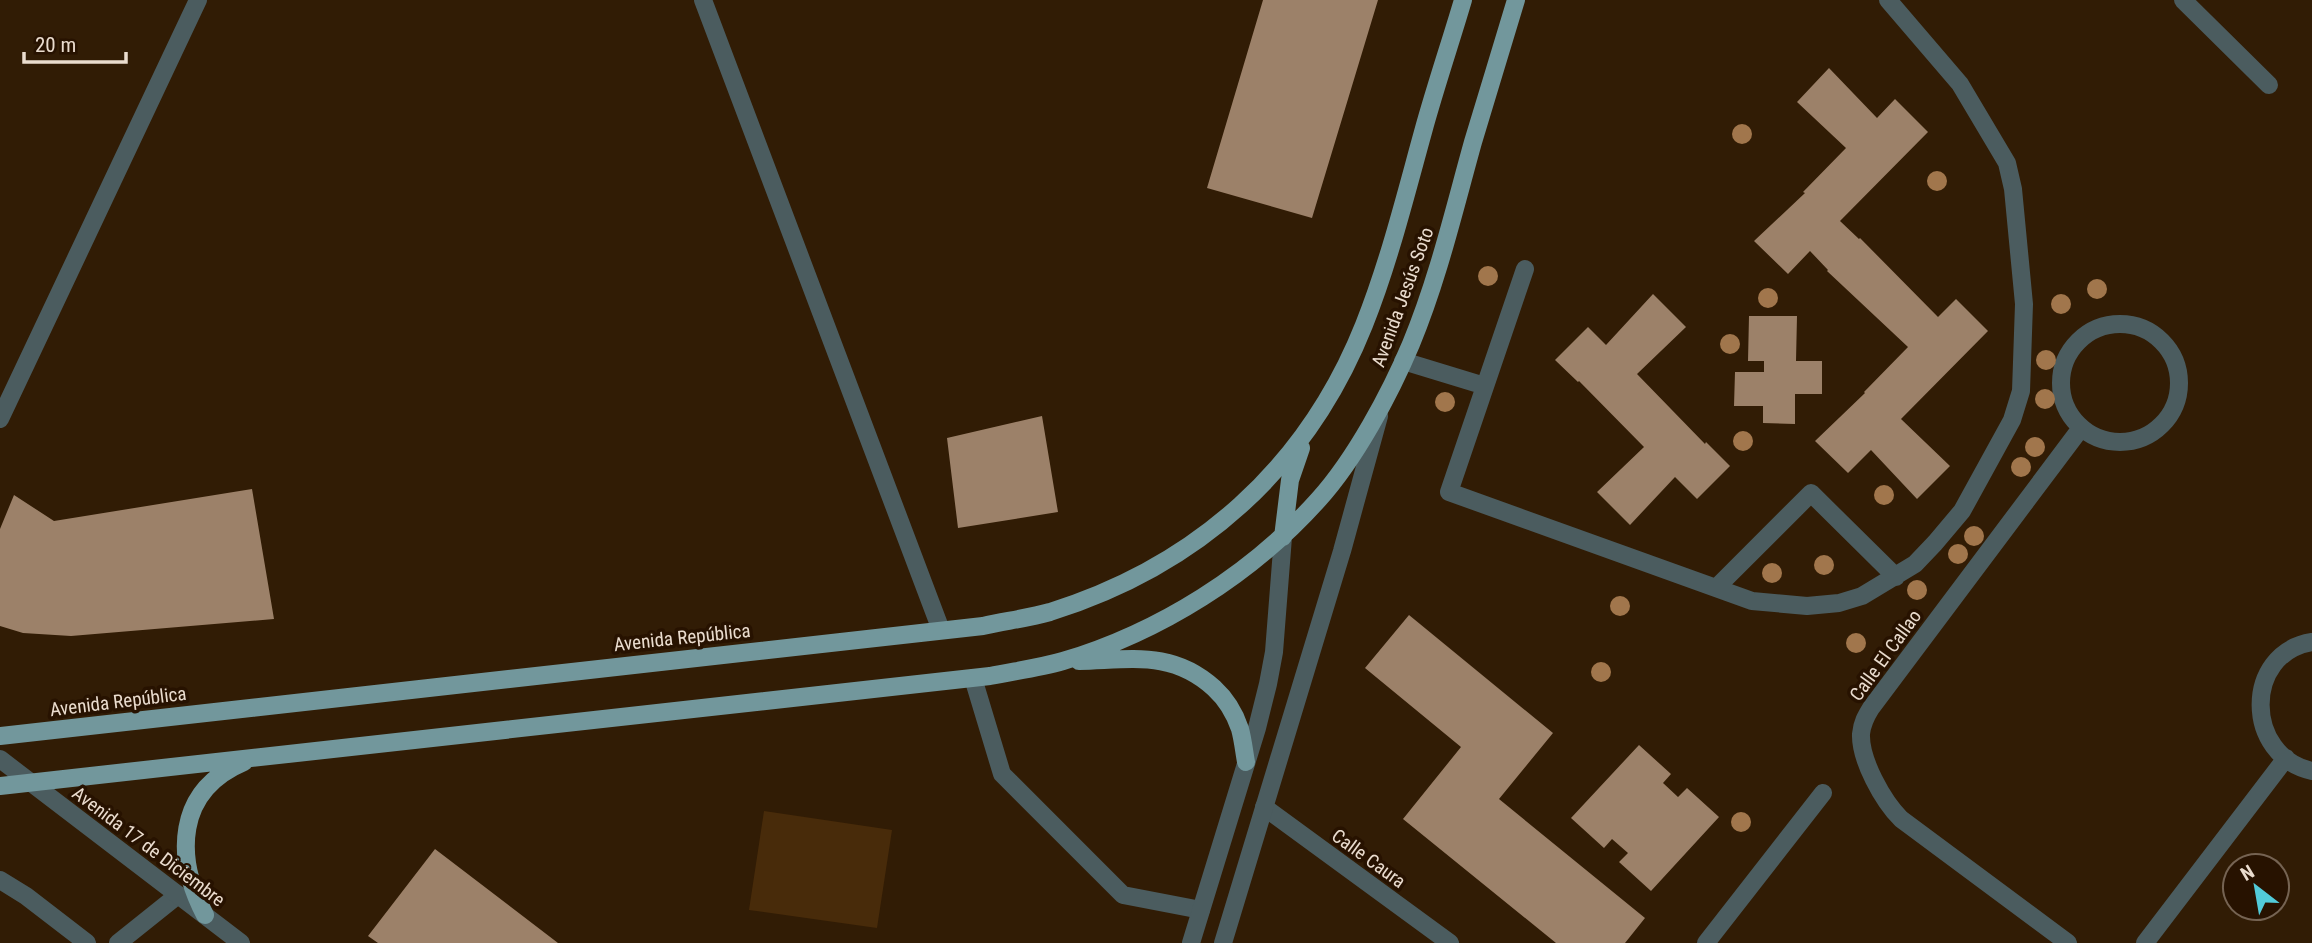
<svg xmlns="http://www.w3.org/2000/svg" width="2312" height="943" font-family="'Roboto Condensed',sans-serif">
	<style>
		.green { fill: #482b0a }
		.building { fill: #9c8169 }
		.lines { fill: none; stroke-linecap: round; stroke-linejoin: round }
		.service { stroke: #4b5c5f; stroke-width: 18 }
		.minor { stroke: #4b5c5f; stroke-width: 18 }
		.tertiary { stroke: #4b5c5f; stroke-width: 18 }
		.primary { stroke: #72979c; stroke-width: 18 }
		.tree { fill: #a1764c }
		.labels { text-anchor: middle; stroke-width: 7; stroke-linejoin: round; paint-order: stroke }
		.street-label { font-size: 19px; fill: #eadcce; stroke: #271200 }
	</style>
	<rect width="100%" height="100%" fill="#311c05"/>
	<path class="green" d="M764,811l128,19 -15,98 -128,-18z"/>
	<path class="building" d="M1263,0h115l-66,218 -105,-30z
		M1829,68l48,50 18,-19 33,33 -88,89 19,18 1,-1 78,79 18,-18 32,32 -87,88 49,47 -33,33 -46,-49 -23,23 -33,-32 50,-48 -1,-1 44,-45 -81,-76 1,-1 -18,-19 -22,23 -34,-33 51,-48 -2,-1 43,-44 -49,-46z
		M1653,294l33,33 -49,47 68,70 1,-2 24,24 -33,33 -22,-22 -45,48 -33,-33 47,-45 -65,-66 -1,1 -23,-22 33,-33 18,18z
		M1749,316h48l-1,45h26v33h-27v30l-32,-1v-17h-29l1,-34h29v-11h-16z
		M1042,416l16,96 -100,16 -11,-90z
		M252,489l22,130 -203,17 -48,-3 -23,-7v-97l14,-34 40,26z
		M1409,615l144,118 -54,66 146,119 -20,25h-69l-153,-124 58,-72 -96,-79z
		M1639,745l32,29 -8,9 15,14 9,-9 32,29 -68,74 -32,-29 9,-9 -16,-14 -8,9 -33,-30z
		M435,849l123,94h-180l-10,-7z"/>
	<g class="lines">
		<path class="service" d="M1525,269l-76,223 303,109 55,5 32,-3 23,-7 53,-32 20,-21 27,-32 50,-91 9,-29 3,-87 -11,-115 -6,-26 -47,-79 -72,-84
			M1403,361l82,25
			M1716,588l95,-95 85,84
			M973,678l29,96 121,121 78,15
			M0,880l26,16 61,47"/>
		<path class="minor" d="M703,0l238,630
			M2183,0l86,85
			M2061 383a59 59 0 1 1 118 0a59 59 0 1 1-118 0Z
			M0,419l198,-419
			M2312,642c-69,11 -68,114 0,129
			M1264,807l186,136
			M118,943l60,-48
			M1706,943l117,-150
			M2068,943l-167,-124c-18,-18 -41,-59 -40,-85 1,-11 5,-18 10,-26l210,-280
			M2145,943l141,-185"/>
		<path class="tertiary" d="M0,759l241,184
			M1191,943l66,-215 11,-44 6,-32 9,-115
			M1223,943l119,-392 37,-135"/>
		<path class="primary" d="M1283,537l7,-57 11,-32
			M1079,661c52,-1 93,-11 135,27 12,11 21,26 26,41 3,11 4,22 6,33
			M0,736l983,-110c22,-5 46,-8 67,-14 147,-46 257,-144 314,-287 25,-63 41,-128 59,-193 12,-44 27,-88 40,-132
			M0,786l990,-110c24,-5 49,-8 73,-15 97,-29 189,-87 256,-162 36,-40 71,-105 92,-155 27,-65 43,-134 62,-202 14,-47 29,-95 43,-142
			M205,915c-30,-57 -30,-124 39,-153"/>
	</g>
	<g class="tree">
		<circle cx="1742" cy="134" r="10"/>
		<circle cx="1937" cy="181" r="10"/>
		<circle cx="1488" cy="276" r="10"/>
		<circle cx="2097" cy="289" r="10"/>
		<circle cx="1768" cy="298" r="10"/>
		<circle cx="2061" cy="304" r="10"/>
		<circle cx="1730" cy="344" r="10"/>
		<circle cx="2046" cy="360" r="10"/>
		<circle cx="2045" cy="399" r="10"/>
		<circle cx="1445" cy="402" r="10"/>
		<circle cx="1743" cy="441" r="10"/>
		<circle cx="2035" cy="447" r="10"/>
		<circle cx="2021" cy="467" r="10"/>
		<circle cx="1884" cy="495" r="10"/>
		<circle cx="1974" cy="536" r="10"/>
		<circle cx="1958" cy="554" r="10"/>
		<circle cx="1824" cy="565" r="10"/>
		<circle cx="1772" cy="573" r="10"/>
		<circle cx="1917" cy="590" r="10"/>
		<circle cx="1620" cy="606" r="10"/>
		<circle cx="1856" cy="643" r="10"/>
		<circle cx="1601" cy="672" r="10"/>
		<circle cx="1741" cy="822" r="10"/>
	</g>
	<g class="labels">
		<g class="street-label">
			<text transform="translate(1402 297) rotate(-70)" y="7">Avenida Jesús Soto</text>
			<text transform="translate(682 637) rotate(-6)" y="7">Avenida República</text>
			<text transform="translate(1885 655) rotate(-54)" y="7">Calle El Callao</text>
			<text transform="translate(118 701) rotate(-7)" y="7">Avenida República</text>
			<text transform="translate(149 846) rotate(37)" y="7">Avenida 17 de Diciembre</text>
			<text transform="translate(1369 858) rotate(36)" y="7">Calle Caura</text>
		</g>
	</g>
	<g transform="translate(2256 887) rotate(329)"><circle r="33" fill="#271200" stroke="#756352" stroke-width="2"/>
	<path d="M0-5L12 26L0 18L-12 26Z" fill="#52cbd9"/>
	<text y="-10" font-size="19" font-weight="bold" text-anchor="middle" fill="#eadcce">N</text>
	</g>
	<path d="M24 52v10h102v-10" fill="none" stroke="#eadcce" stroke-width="3.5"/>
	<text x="35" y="52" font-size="21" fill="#eadcce" stroke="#271200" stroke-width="5" paint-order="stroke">20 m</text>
</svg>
